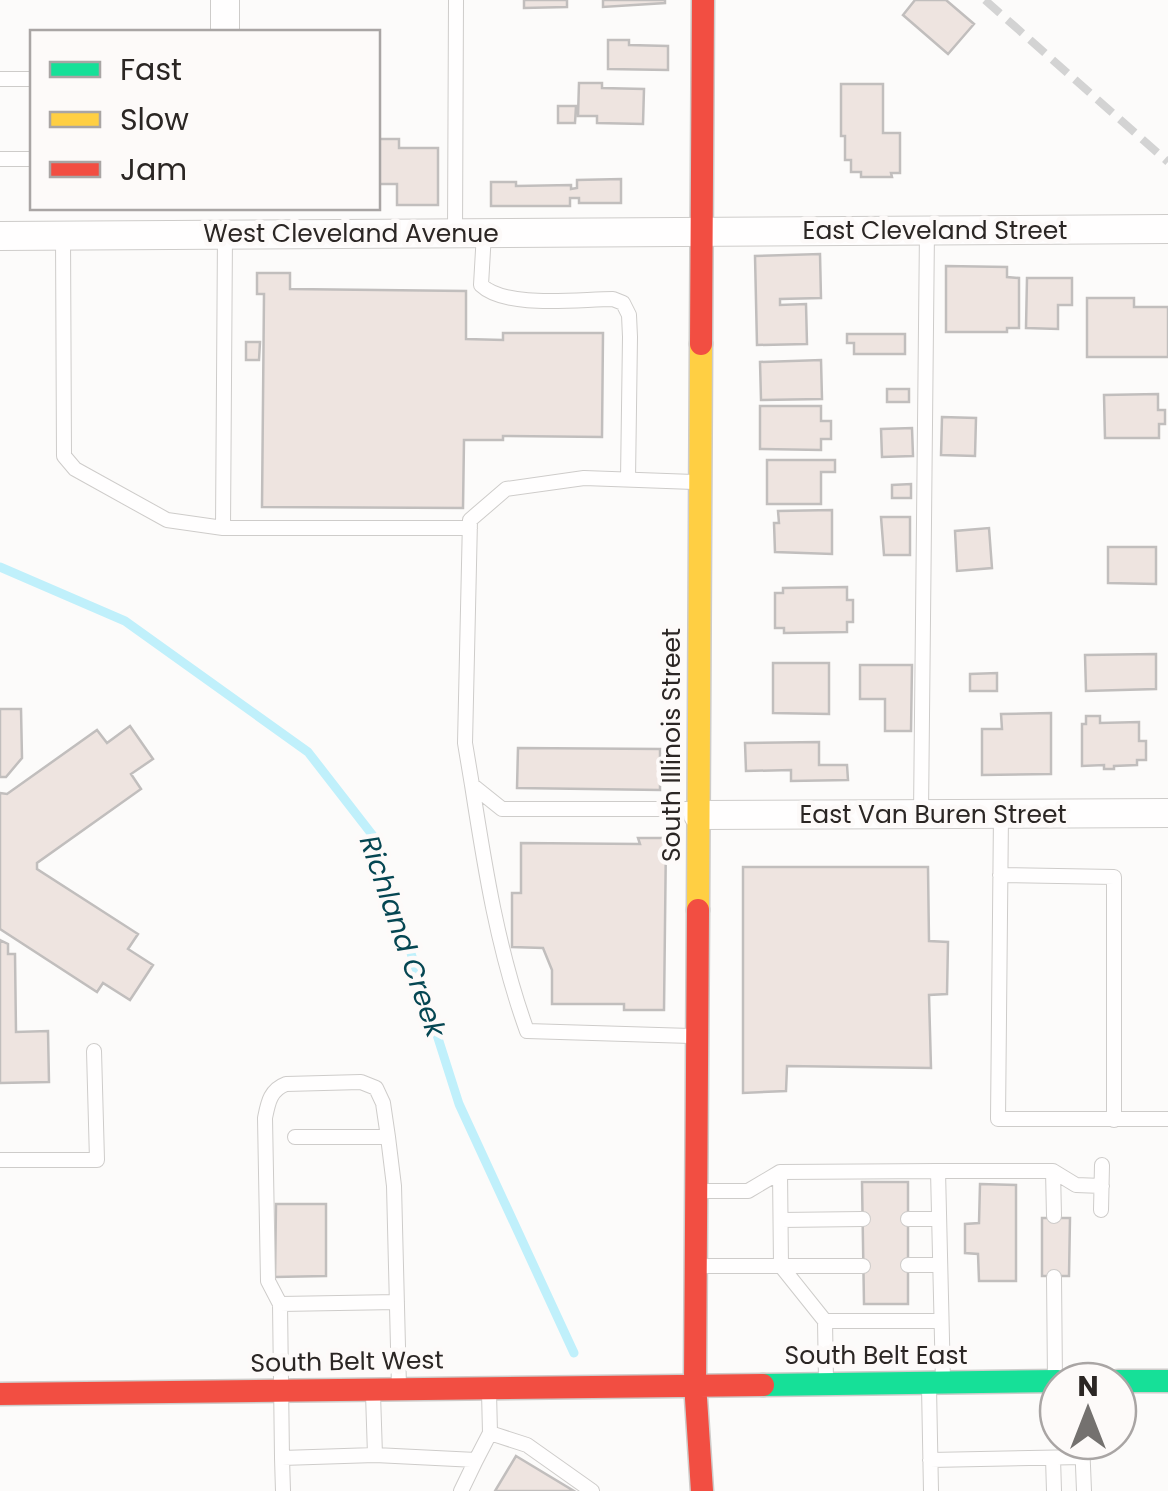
<svg xmlns="http://www.w3.org/2000/svg" width="1168" height="1491" viewBox="0 0 1168 1491" font-family="Poppins,sans-serif">
  <rect width="100%" height="100%" fill="#fcfbfa"/>
  <g fill="none" stroke-linecap="round" stroke-linejoin="round">
    <!-- stream -->
    <path stroke="#c0f0fb" stroke-width="9" d="M0,567L125,621L308,752L374,837L459,1104L574,1353"/>
  </g>
  <!-- building -->
  <path fill="#eee4e0" stroke="#c1bebd" stroke-width="2.5" d="M524,0H567V7L524,8Z
    M603,0H665V3L603,7Z
    M915,0H946L974,24L948,54L903,15Z
    M608,40H629V45L668,46V70L608,69Z
    M579,83H602V88L644,89L643,124L597,123V116H578Z
    M841,84H883V133H900V173H891L892,177H861V172H851V160H845V136H841Z
    M558,106H576L575,123H558Z
    M378,139H399V148H438V205H397V184H378Z
    M621,179V203H579V198H570V206H491V182H516V186L571,185V189L577,188V180Z
    M820,254L821,298L780,299V305L806,304L807,344L757,345L755,256Z
    M946,266L1007,267V277L1019,278V328H1007V332H946Z
    M257,273H290V289L466,291V339L503,340V333H603L602,437L503,436V440H464L463,508L262,507L264,294H257Z
    M1027,278H1072V305H1058V329L1026,328Z
    M1087,298H1134V307H1168V357H1087Z
    M847,334H905V354H854V343H847Z
    M246,342H260L259,360H246Z
    M821,360L822,399L761,400L760,362Z
    M887,389H909V402H887Z
    M1158,394V410H1165V424H1159V438H1105L1104,395Z
    M760,406H821V421H831V439H821V450L760,449Z
    M942,417L976,418L975,456L941,455Z
    M912,428L913,456L882,457L881,429Z
    M767,460H835V472H821V504H767Z
    M911,484V498H892V485Z
    M832,510V554L775,552L774,523H779L778,511Z
    M881,517H910V555H884Z
    M989,528L992,568L957,571L955,531Z
    M1108,547H1156V584L1108,583Z
    M847,587V600H853V622H847V632L784,633V628H775V593H783V588Z
    M1156,654V689L1086,691L1085,655Z
    M773,663H829V714L773,713Z
    M860,665H912L911,731H885V699H860Z
    M997,673V691H970V674Z
    M0,709H21L22,758L6,777H0Z
    M1051,713V774L982,775V729H1002L1001,714Z
    M1086,716H1100V723L1139,722V741H1146V760H1137V765L1114,766V769H1104V765L1082,766V724H1086Z
    M130,726L153,759L131,774L141,789L37,863V869L138,934L128,949L153,965L130,1000L103,983L97,992L0,929V793L7,794L97,730L107,743Z
    M819,742V765H847L848,780L791,781V770L746,771L745,743Z
    M518,748L660,749V790L517,788Z
    M638,838H666L664,1010H624V1004H552V970L543,948L512,947V893H521V843L640,844Z
    M743,867H928L929,941L948,942L947,994L929,995L931,1068L787,1066L786,1091L743,1093Z
    M0,940L8,944V954H15L16,1032L48,1031L49,1082L0,1083Z
    M862,1182H908V1304H864Z
    M980,1184L1016,1185V1281H979L978,1254L965,1253V1224L979,1223Z
    M276,1204H326V1276L275,1277Z
    M1042,1218H1070L1069,1276H1042Z
    M516,1456L574,1491H495Z"/>
  <g fill="none" stroke-linecap="round" stroke-linejoin="round">
    <!-- lane casing -->
    <g stroke="#ceccca" stroke-width="16">
      <path id="lane" d="M0,79H32
        M0,159H32
        M455,233L456,0
        M484,233L481,285C506,309 578,299 613,299L623,303L629,315L630,337L628,479
        M225,234L223,528H470
        M63,235L64,456L75,469L167,520L223,528
        M694,482L584,478L506,489L470,520L465,743L472,785L502,809H695
        M472,785C485,869 498,951 527,1031L691,1036
        M921,814L927,230
        M1001,814L998,1119H1168
        M1000,875L1114,877V1120
        M295,1137H388L394,1186L399,1387
        M388,1137L383,1103L376,1088L361,1082L286,1084C270,1090 268,1103 265,1118L268,1281L280,1304L282,1458L375,1455L476,1460L490,1433L489,1392
        M0,1160H97L94,1051
        M938,1171H1053L1076,1185L1102,1186
        M1053,1171L1054,1216
        M702,1191H748L780,1172
        M1101,1210L1102,1165
        M908,1219H939
        M781,1220L863,1219
        M908,1265H940
        M701,1266H863
        M1054,1277L1055,1381
        M280,1304L397,1302
        M825,1321H941
        M826,1381L825,1321L781,1266L780,1172L938,1171L943,1381
        M929,1387L931,1491
        M373,1394L375,1455
        M490,1433L527,1445L592,1491
        M1082,1441L1084,1491
        M282,1458L283,1491
        M1053,1458L1054,1491
        M930,1460L1083,1457
        M461,1491L476,1460"/>
    </g>
    <!-- street casing -->
    <g stroke="#ceccca" stroke-width="30">
      <path id="street" d="M225,0V32
        M0,236L1168,229
        M698,815L1168,813"/>
    </g>
    <!-- fast casing -->
    <g stroke="#ceccca" stroke-width="25">
      <path id="fast" d="M1118,1381H1168
        M763,1385L1058,1381"/>
    </g>
    <!-- slow casing -->
    <g stroke="#ceccca" stroke-width="25">
      <path id="slow" d="M698,910L701,344"/>
    </g>
    <!-- jam casing -->
    <g stroke="#ceccca" stroke-width="25">
      <path id="jam" d="M701,344L703,0
        M698,910L695,1383L702,1491
        M0,1394L763,1385"/>
    </g>
    <!-- lane -->
    <use href="#lane" stroke="#fffefe" stroke-width="14"/>
    <!-- street -->
    <use href="#street" stroke="#fffefe" stroke-width="28"/>
    <!-- fast -->
    <use href="#fast" stroke="#16e098" stroke-width="22"/>
    <!-- slow -->
    <use href="#slow" stroke="#ffcf43" stroke-width="22"/>
    <!-- jam -->
    <use href="#jam" stroke="#f24e42" stroke-width="22"/>
    <!-- rail -->
    <path stroke="#d3d3d3" stroke-width="8" stroke-dasharray="20 10" stroke-linecap="butt" d="M985,0L1168,162"/>
  </g>
  <g text-anchor="middle" stroke-width="9" stroke-linejoin="round" paint-order="stroke">
    <!-- street labels -->
    <g font-size="25" fill="#2b2624" stroke="#fdfaf9">
      <text x="935" y="239">East Cleveland Street</text>
      <text x="351" y="242">West Cleveland Avenue</text>
      <text transform="translate(671 745) rotate(-90)" y="9">South Illinois Street</text>
      <text x="933" y="823">East Van Buren Street</text>
      <text x="876" y="1364">South Belt East</text>
      <text transform="translate(347 1361) rotate(-1)" y="9">South Belt West</text>
    </g>
    <!-- water labels -->
    <g font-size="28" font-style="italic" fill="#054652" stroke="#fdfaf9">
      <text transform="translate(403 936) rotate(71)" y="10">Richland Creek</text>
    </g>
  </g>
  <!-- legend -->
  <rect x="30" y="30" width="350" height="180" fill="#fdfaf9" stroke="#a9a5a4" stroke-width="2.5"/>
  <rect x="50" y="62" width="50" height="15" fill="#16e098" stroke="#a9a5a4" stroke-width="2.5"/>
  <text x="120" y="80" font-size="30" fill="#2b2624">Fast</text>
  <rect x="50" y="112" width="50" height="15" fill="#ffcf43" stroke="#a9a5a4" stroke-width="2.5"/>
  <text x="120" y="130" font-size="30" fill="#2b2624">Slow</text>
  <rect x="50" y="162" width="50" height="15" fill="#f24e42" stroke="#a9a5a4" stroke-width="2.5"/>
  <text x="120" y="180" font-size="30" fill="#2b2624">Jam</text>
  <!-- north arrow -->
  <g transform="translate(1088 1411)"><circle r="48" fill="#fdfaf9" stroke="#a9a5a4" stroke-width="2.5"/>
  <path d="M0-8L18 38L0 25L-18 38Z" fill="#74716f"/>
  <text y="-15" font-size="28" font-weight="bold" text-anchor="middle" fill="#2b2624">N</text>
  </g>
</svg>
